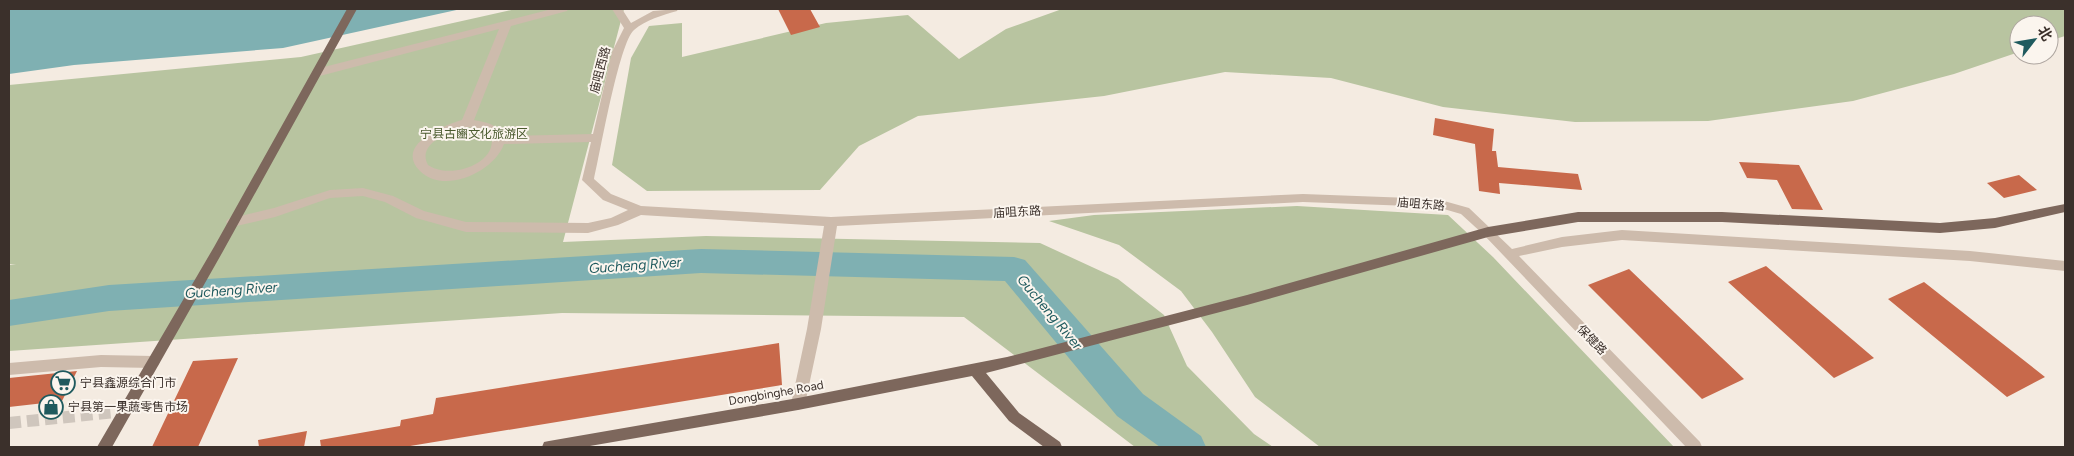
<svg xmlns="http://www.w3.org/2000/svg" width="2074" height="456" viewBox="0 0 2074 456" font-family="Figtree,'Noto Sans SC',sans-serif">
  <rect width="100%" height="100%" fill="#f4ebe1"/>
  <!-- green -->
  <path fill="#b8c4a0" d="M516,9H624L563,242L706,236L1040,243L1118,279L1164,315L1187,366L1254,434L1273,447H1135L964,317L562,313L9,351V265H16L9,264V85L301,57Z
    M1062,9H2065V36L2049,41V25H2019V52L1954,74L1853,101L1708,121L1575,122L1443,107L1331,78L1225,72L1104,96L918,116L859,146L820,190L647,191L612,165L631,58L649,26L682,23V57L826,23L908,15L959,59L1006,29Z
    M1297,206L1448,215L1493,257L1674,447H1320L1255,397L1212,332L1181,291L1119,245L1049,221L1094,215Z"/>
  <!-- water -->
  <path fill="#7fb0b2" d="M9,9H461L283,48L74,65L9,74Z"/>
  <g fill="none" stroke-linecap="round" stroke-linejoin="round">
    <!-- river -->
    <path fill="#7fb0b2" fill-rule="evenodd" d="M701,249L1014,257L1025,260L1143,394L1201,436L1206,447H1160L1117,416L1005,281L701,273L109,311L9,326V300L109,285Z"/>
  </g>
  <!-- building -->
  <path fill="#c8694b" d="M778,9H810L820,27L791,35Z
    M1435,118L1494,129L1492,151H1496L1498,167L1578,174L1582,190L1499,183L1500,194L1479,191L1475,144L1433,135Z
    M1739,162L1799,165L1823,210L1792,209L1777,180L1747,178Z
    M2019,175L2037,190L2004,198L1987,183Z
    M1766,266L1874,358L1834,378L1728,282Z
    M1629,269L1744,379L1702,399L1588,285Z
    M1924,282L2045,377L2007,397L1888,299Z
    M779,343L782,385L404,447H321L320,440L400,426L401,420L433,414L436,398Z
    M238,358L198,447H152L193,361Z
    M77,371L62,401L9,407V378Z
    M307,431L304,447H259L258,440Z"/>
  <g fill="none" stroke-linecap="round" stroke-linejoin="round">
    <!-- minor-tunnel -->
    <path stroke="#cfc6bd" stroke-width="12" stroke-dasharray="12 6" stroke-linecap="butt" d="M9,423L125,411"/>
    <!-- minor -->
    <path fill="#cdbbac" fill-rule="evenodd" d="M552,9H568L567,11L511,26L474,120C485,122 498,124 503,136L593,134L612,52L624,28L612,9H622L631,23L653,11L678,9L677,11C663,15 645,20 634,30C619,43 600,154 594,179L611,194L641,206L831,217L1303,194L1437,199L1469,208L1512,249L1562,237L1622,230L1970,251L2065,261V271L1970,261L1622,240L1562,247L1519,256L1700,442L1702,447H1686L1484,235L1461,214L1437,207L1303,202L837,226L821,329L805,404L803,408L798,410L793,408L791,404L807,329L824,226L641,215L618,225L588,233L466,232L416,218L385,202L363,196L330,198L275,217L232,227L228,225L226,222L228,219L274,208L330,190L363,188L393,196L424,211L466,222L588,223L611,218L628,210L603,200L582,180L591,142L504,144C494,172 444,195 420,171C394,145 444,125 462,120L499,29L316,77L311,73L316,69ZM467,127L483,129L491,135C499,164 449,180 428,165C416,143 451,131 467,127Z
      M101,355L153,356L158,358L160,362L158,366L153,368L101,367L9,375V363Z"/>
    <!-- major -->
    <path fill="#7d675c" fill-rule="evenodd" d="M347,9H357L222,253L112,447H97L214,247Z
      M2065,204V212L1995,228L1940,233L1722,222H1578L1488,237L1247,305L986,373L1019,413L1060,442L1062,447H1044L1009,421L972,376L798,410L584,447H542L544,442L549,441L798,398L1007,357L1247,295L1488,227L1578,212H1722L1940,223L1995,218Z"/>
  </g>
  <!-- icons -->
  <defs>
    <g id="supermarket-ring" transform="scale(1.25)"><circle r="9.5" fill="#fbf5ee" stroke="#1f5a5e" stroke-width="1.5"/><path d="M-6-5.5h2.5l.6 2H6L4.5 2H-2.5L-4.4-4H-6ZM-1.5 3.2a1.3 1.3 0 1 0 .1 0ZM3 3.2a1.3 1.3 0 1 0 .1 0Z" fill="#1f5a5e"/></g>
    <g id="shop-ring" transform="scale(1.25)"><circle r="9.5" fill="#fbf5ee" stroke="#1f5a5e" stroke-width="1.5"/><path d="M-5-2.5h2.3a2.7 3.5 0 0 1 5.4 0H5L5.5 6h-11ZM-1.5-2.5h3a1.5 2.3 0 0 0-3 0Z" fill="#1f5a5e"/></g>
  </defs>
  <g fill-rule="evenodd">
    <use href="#supermarket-ring" x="63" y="383"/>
    <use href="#shop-ring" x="51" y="407"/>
  </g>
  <g text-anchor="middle" stroke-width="4" stroke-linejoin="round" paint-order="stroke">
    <!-- street labels -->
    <g font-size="12" fill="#3b302b" stroke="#fbf5ee">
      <text transform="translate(600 70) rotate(-75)" y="4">庙咀西路</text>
      <text transform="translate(1421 204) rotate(5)" y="4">庙咀东路</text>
      <text transform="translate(1017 212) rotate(-3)" y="4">庙咀东路</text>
      <text transform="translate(1592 340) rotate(46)" y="4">保健路</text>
      <text transform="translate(776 393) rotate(-10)" y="4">Dongbinghe Road</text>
    </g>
    <!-- park labels -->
    <g font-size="12" fill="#4a5a2e" stroke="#fbf5ee">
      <text x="474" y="138">宁县古豳文化旅游区</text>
    </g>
    <!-- poi labels -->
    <g font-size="12" fill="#3b302b" stroke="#fbf5ee" text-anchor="start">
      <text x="80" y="387">宁县鑫源综合门市</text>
      <text x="68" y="411">宁县第一果蔬零售市场</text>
    </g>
    <!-- water labels -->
    <g font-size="14" font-style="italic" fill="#1f5a5e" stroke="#fbf5ee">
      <text transform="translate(635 265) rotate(-4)" y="5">Gucheng River</text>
      <text transform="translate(231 290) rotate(-4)" y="5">Gucheng River</text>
      <text transform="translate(1050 312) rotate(50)" y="5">Gucheng River</text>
    </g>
  </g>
  <!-- border -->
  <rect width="2074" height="456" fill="none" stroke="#3b302b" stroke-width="20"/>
  <!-- north arrow -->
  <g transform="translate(2034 40) rotate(59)"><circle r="24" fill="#fbf5ee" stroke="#aea6a0"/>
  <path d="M0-4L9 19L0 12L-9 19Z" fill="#1f5a5e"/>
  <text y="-8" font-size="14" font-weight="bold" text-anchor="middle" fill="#3b302b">北</text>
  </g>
</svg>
